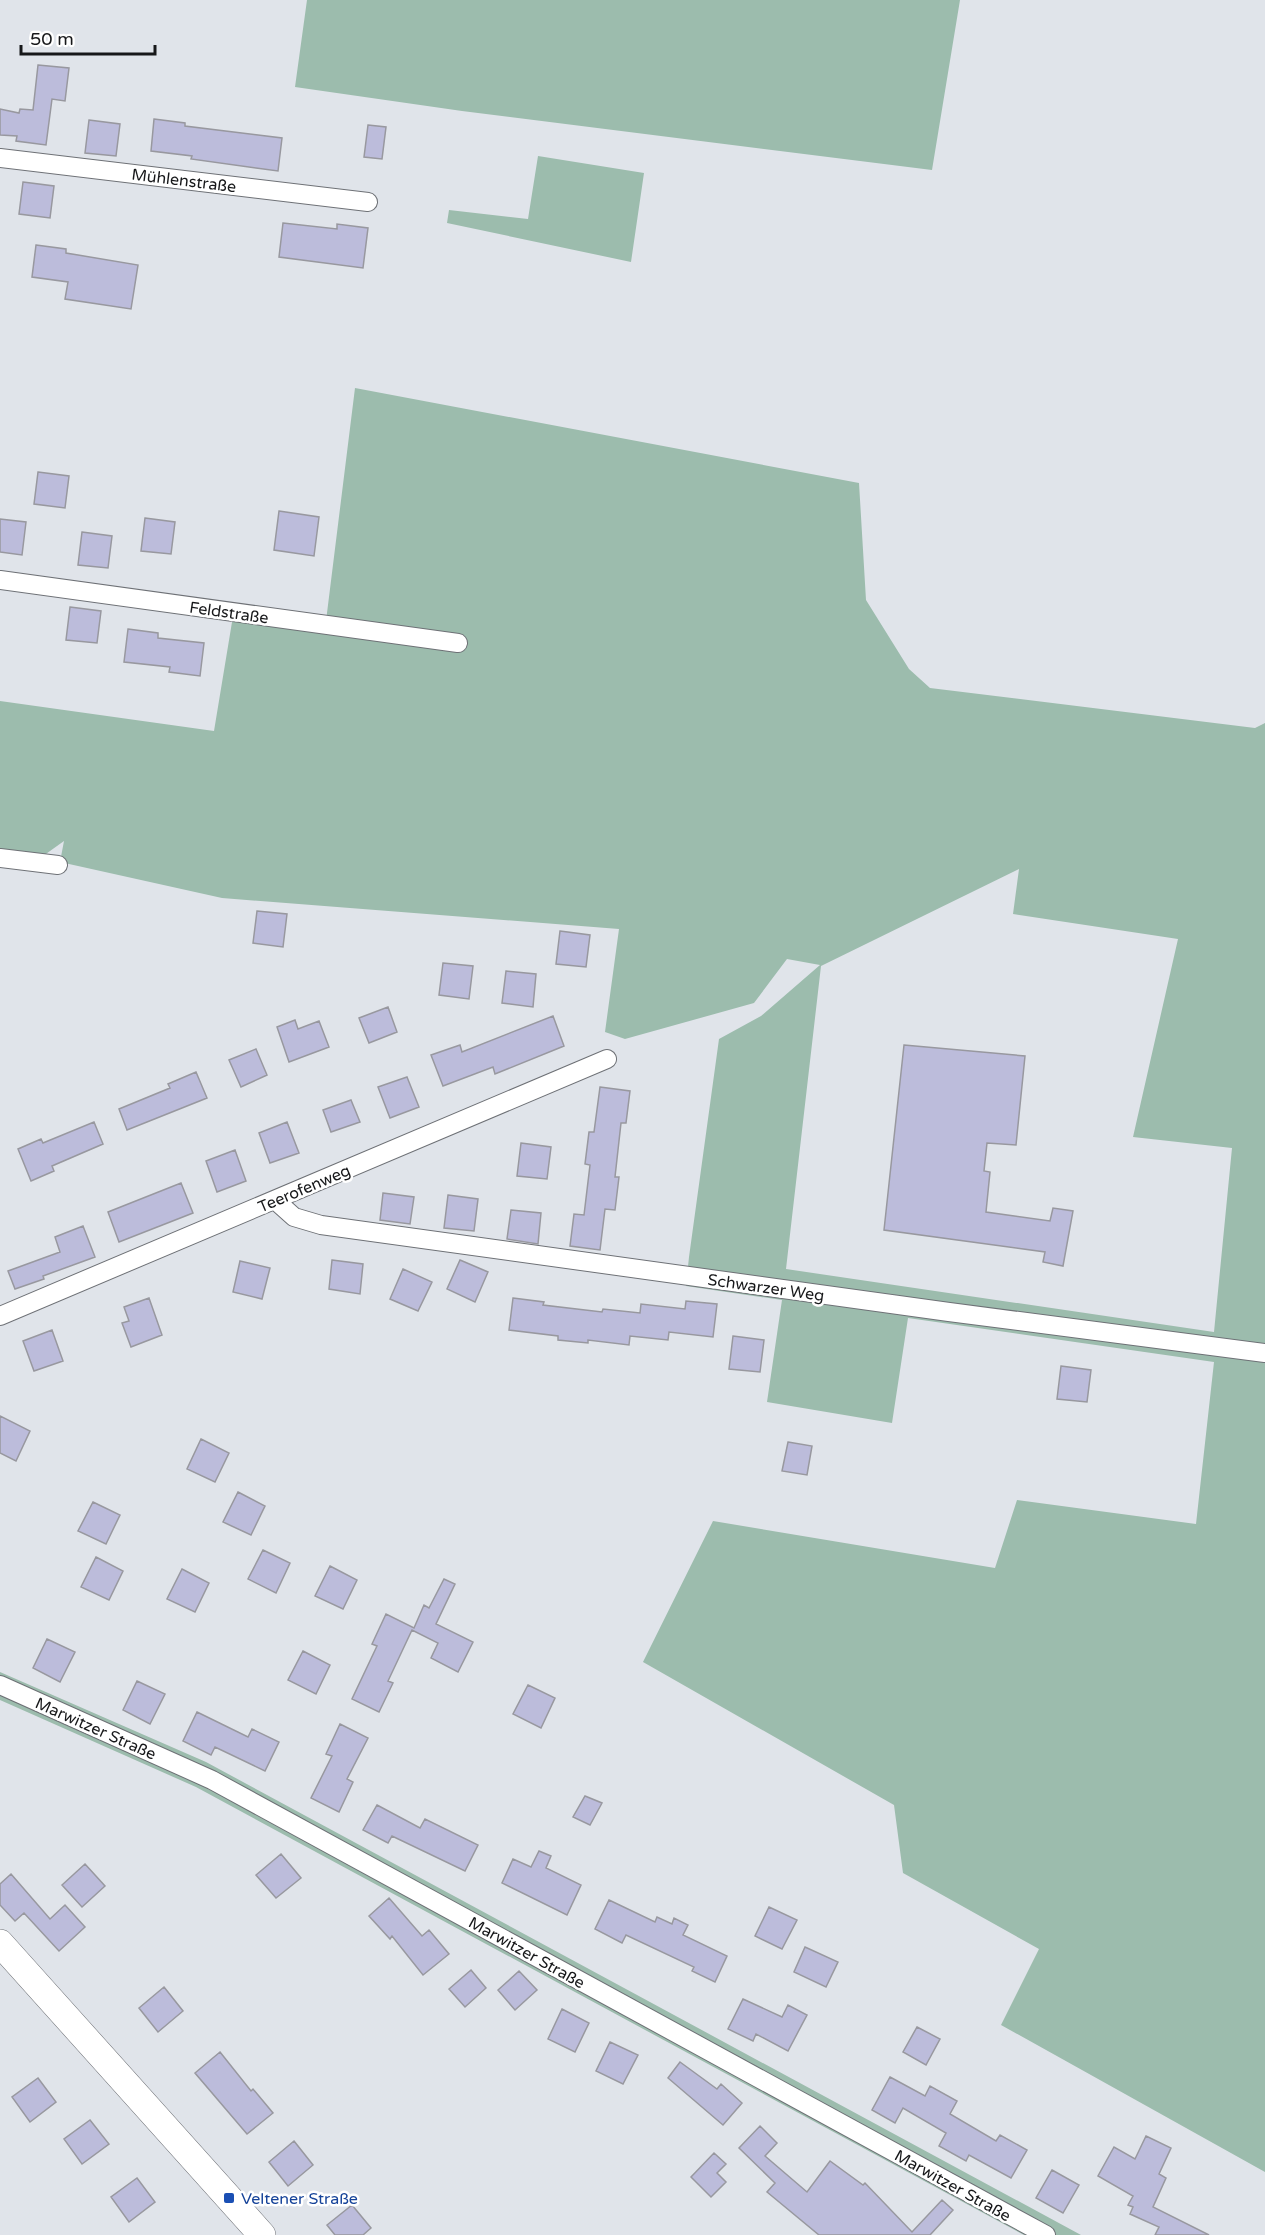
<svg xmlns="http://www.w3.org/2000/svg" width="1265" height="2235" viewBox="0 0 1265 2235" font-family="'Varela Round',sans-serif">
  <rect width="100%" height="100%" fill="#e0e4ea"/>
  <!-- green -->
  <path fill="#9cbcad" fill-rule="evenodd" d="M307,0H960L932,170L462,111L295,87Z
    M538,156L644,173L631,262L447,223L449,210L528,219Z
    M355,388L859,483L866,600L909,669L930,688L1255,728L1265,723V2172L1001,2025L1039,1949L903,1873L894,1805L643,1662L713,1521L995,1568L1017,1500L1196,1524L1214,1362L908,1318L892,1423L767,1402L782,1300L686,1286L689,1257L719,1039L761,1016L820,965L787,959L754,1003L625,1039L605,1032L619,929L222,898L60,862L64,841L43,856L0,850V701L214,731L234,610L326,621ZM1019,869L1013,914L1178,939L1133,1137L1232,1148L1214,1332L786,1269L821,966Z
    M0,1672L206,1762L1081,2235H1024L196,1787L0,1700Z"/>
  <!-- building -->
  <path fill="#bcbcdb" stroke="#98989f" stroke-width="1.5" d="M38,65L69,68L65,101L52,99L46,145L16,141L17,136L0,135V109L19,113L20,109L33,110Z
    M154,119L185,123V126L282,138L278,171L191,159L192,156L151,151Z
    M89,120L120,124L116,156L85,153Z
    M368,125L386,127L382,159L364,157Z
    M23,182L54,186L50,218L19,214Z
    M283,223L337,229V224L368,228L363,268L279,257Z
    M36,245L66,249V253L138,265L131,309L65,299L68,282L32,277Z
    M38,472L69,476L65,508L34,504Z
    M279,511L319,517L314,556L274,550Z
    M145,518L175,522L171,554L141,551Z
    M0,519L26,522L22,555L0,552Z
    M82,532L112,536L108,568L78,565Z
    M70,607L101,611L97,643L66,640Z
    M128,629L158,633V638L204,643L200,676L169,672L170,667L124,662Z
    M257,911L287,914L283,947L253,943Z
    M560,931L590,935L586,967L556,964Z
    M443,963L473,966L469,999L439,995Z
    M506,971L536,974L533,1007L502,1003Z
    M388,1007L397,1032L369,1043L359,1018Z
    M553,1016L564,1046L495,1074L493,1067L443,1086L431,1055L460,1045L462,1052Z
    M295,1020L298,1029L319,1021L329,1047L289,1062L277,1027Z
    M904,1045L1025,1056L1016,1145L987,1143L984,1171L990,1172L986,1212L1050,1221L1053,1208L1073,1211L1063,1266L1043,1262L1045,1252L884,1230Z
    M256,1049L267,1075L241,1087L229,1060Z
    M196,1072L207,1098L127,1130L119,1109L170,1088L168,1084Z
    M407,1077L419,1107L390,1118L378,1087Z
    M600,1087L630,1091L626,1123H621L615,1177H619L615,1210L605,1209L600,1250L570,1246L574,1214L584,1215L590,1165L585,1164L589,1132H594Z
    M351,1100L360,1122L331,1132L323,1110Z
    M94,1122L103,1144L52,1166L54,1171L31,1181L18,1149L41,1139L43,1143Z
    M287,1122L299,1153L270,1163L259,1133Z
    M521,1143L551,1147L547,1179L517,1176Z
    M235,1150L246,1181L217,1192L206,1161Z
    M181,1183L193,1213L119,1242L108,1212Z
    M383,1193L414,1197L410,1224L380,1220Z
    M448,1195L478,1199L474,1231L444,1228Z
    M511,1210L541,1213L538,1244L507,1239Z
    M83,1226L95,1257L43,1276L44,1279L15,1289L8,1271L60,1252L55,1237Z
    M332,1260L363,1264L360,1294L329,1289Z
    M460,1260L488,1272L475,1302L447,1289Z
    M240,1261L270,1268L262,1299L233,1292Z
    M403,1269L432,1282L418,1311L390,1299Z
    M149,1298L162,1335L131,1347L122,1323L129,1321L124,1307Z
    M513,1298L544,1302L543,1305L602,1312L603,1309L640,1313L641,1304L685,1309L686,1301L717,1304L713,1337L669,1332L668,1340L630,1336L629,1345L588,1340V1343L558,1340V1336L509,1330Z
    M52,1330L63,1361L34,1371L23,1341Z
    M733,1336L764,1340L760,1372L729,1369Z
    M1061,1366L1091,1370L1087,1402L1057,1399Z
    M0,1416L30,1431L16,1461L0,1453Z
    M201,1439L229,1453L215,1482L187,1469Z
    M788,1442L812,1446L807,1475L782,1471Z
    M238,1492L265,1506L251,1535L223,1522Z
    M93,1502L120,1515L106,1544L78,1531Z
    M263,1550L290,1563L276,1593L248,1579Z
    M96,1557L123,1571L109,1600L81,1587Z
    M330,1566L357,1580L343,1609L315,1596Z
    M182,1569L209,1583L195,1612L167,1599Z
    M444,1579L455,1584L436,1624L473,1642L458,1672L431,1658L438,1643L412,1630L388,1681L393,1683L379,1712L352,1699L377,1646L372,1644L386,1614L414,1628L424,1605L429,1608Z
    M47,1639L75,1652L60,1682L33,1668Z
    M303,1651L330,1665L316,1694L288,1680Z
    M137,1681L165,1694L150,1724L123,1710Z
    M528,1685L555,1698L541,1728L513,1714Z
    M197,1712L248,1737L252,1729L279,1742L265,1771L215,1747L211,1755L183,1741Z
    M340,1724L368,1738L347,1779L353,1782L339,1812L311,1798L332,1756L326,1754Z
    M585,1796L602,1803L590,1825L573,1817Z
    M377,1805L420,1828L425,1819L478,1845L465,1871L392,1836L388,1843L363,1830Z
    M539,1851L551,1856L546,1868L581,1885L567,1915L502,1883L513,1859L531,1867Z
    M281,1854L301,1878L276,1898L256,1875Z
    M85,1864L105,1886L82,1907L62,1885Z
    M11,1874L50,1919L65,1905L85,1927L59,1951L24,1913L15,1921L0,1905V1884Z
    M389,1898L422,1936L429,1930L449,1954L423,1975L392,1936L390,1939L369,1916Z
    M609,1900L655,1922L657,1917L672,1924L674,1918L688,1925L683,1935L727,1956L715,1982L692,1971L694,1967L626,1935L622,1943L595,1929Z
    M769,1907L797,1920L782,1949L755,1936Z
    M805,1947L838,1962L826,1987L794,1972Z
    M471,1970L486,1988L465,2007L449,1989Z
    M519,1971L537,1990L515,2010L498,1990Z
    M164,1987L183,2011L158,2032L139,2008Z
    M743,1999L782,2017L788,2005L807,2015L788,2051L756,2034L753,2041L728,2029Z
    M562,2009L589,2023L575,2052L548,2039Z
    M917,2027L940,2039L926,2065L903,2052Z
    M610,2042L638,2055L623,2084L596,2071Z
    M220,2052L251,2091L253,2089L273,2113L247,2134L195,2073Z
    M680,2062L717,2089L721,2084L742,2103L723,2125L668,2078Z
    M890,2077L925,2096L930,2086L957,2101L950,2114L996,2141L1000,2135L1027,2150L1011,2178L969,2155L966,2161L939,2146L946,2133L903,2108L895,2123L872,2110Z
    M38,2078L56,2102L30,2122L12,2097Z
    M90,2120L109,2144L82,2164L64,2139Z
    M760,2126L777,2143L765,2156L807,2192L830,2161L863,2185L865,2183L912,2232L942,2200L953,2210L930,2235H819L767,2192L775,2183L739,2148Z
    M1146,2136L1171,2148L1159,2174L1166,2178L1153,2207L1209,2235H1155L1159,2227L1130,2214L1133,2207L1128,2205L1133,2196L1098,2176L1114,2147L1135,2159Z
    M294,2141L313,2165L288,2186L269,2162Z
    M714,2153L726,2164L717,2173L726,2182L711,2197L691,2177Z
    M1052,2170L1079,2185L1063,2213L1036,2198Z
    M137,2178L155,2202L129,2222L111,2197Z
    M352,2205L371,2228L363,2235H335L327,2225Z"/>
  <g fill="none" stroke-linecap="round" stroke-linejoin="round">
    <!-- street casing -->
    <g stroke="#6e7176" stroke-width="20">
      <path id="street" d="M0,158L368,202
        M0,580L458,643
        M0,858L58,865
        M275,1200L294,1217L321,1225L949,1312L1265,1353
        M0,1316L607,1059
        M0,1685L212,1780L1046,2235"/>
    </g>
    <!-- secondary casing -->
    <g stroke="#6e7176" stroke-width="28">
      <path id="secondary" d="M0,1943L262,2235"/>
    </g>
    <!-- street -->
    <use href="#street" stroke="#fff" stroke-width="18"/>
    <!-- secondary -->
    <use href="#secondary" stroke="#fff" stroke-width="27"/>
  </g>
  <!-- markers -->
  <rect fill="#1a4fb4" stroke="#fff" stroke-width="2" x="223" y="2192" width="12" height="12" rx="3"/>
  <g text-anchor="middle" stroke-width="5" stroke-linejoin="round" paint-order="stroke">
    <!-- street labels -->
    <g font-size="16" fill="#17181a" stroke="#fff">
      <text transform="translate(184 180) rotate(7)" y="6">Mühlenstraße</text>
      <text transform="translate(229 612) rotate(8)" y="6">Feldstraße</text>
      <text transform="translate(304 1188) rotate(-23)" y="6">Teerofenweg</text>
      <text transform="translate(766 1287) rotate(8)" y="6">Schwarzer Weg</text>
      <text transform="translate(96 1728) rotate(24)" y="6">Marwitzer Straße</text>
      <text transform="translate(527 1952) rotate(29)" y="6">Marwitzer Straße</text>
      <text transform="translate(953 2185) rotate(29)" y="6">Marwitzer Straße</text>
    </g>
    <!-- transit labels -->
    <g font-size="16" fill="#164399" stroke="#fff" text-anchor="start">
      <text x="241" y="2204">Veltener Straße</text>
    </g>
  </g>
  <!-- scale -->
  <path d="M21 45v9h134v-9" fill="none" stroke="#17181a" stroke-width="3"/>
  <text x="30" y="45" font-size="18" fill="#17181a" stroke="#ffffff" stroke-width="4.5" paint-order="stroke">50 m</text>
</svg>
